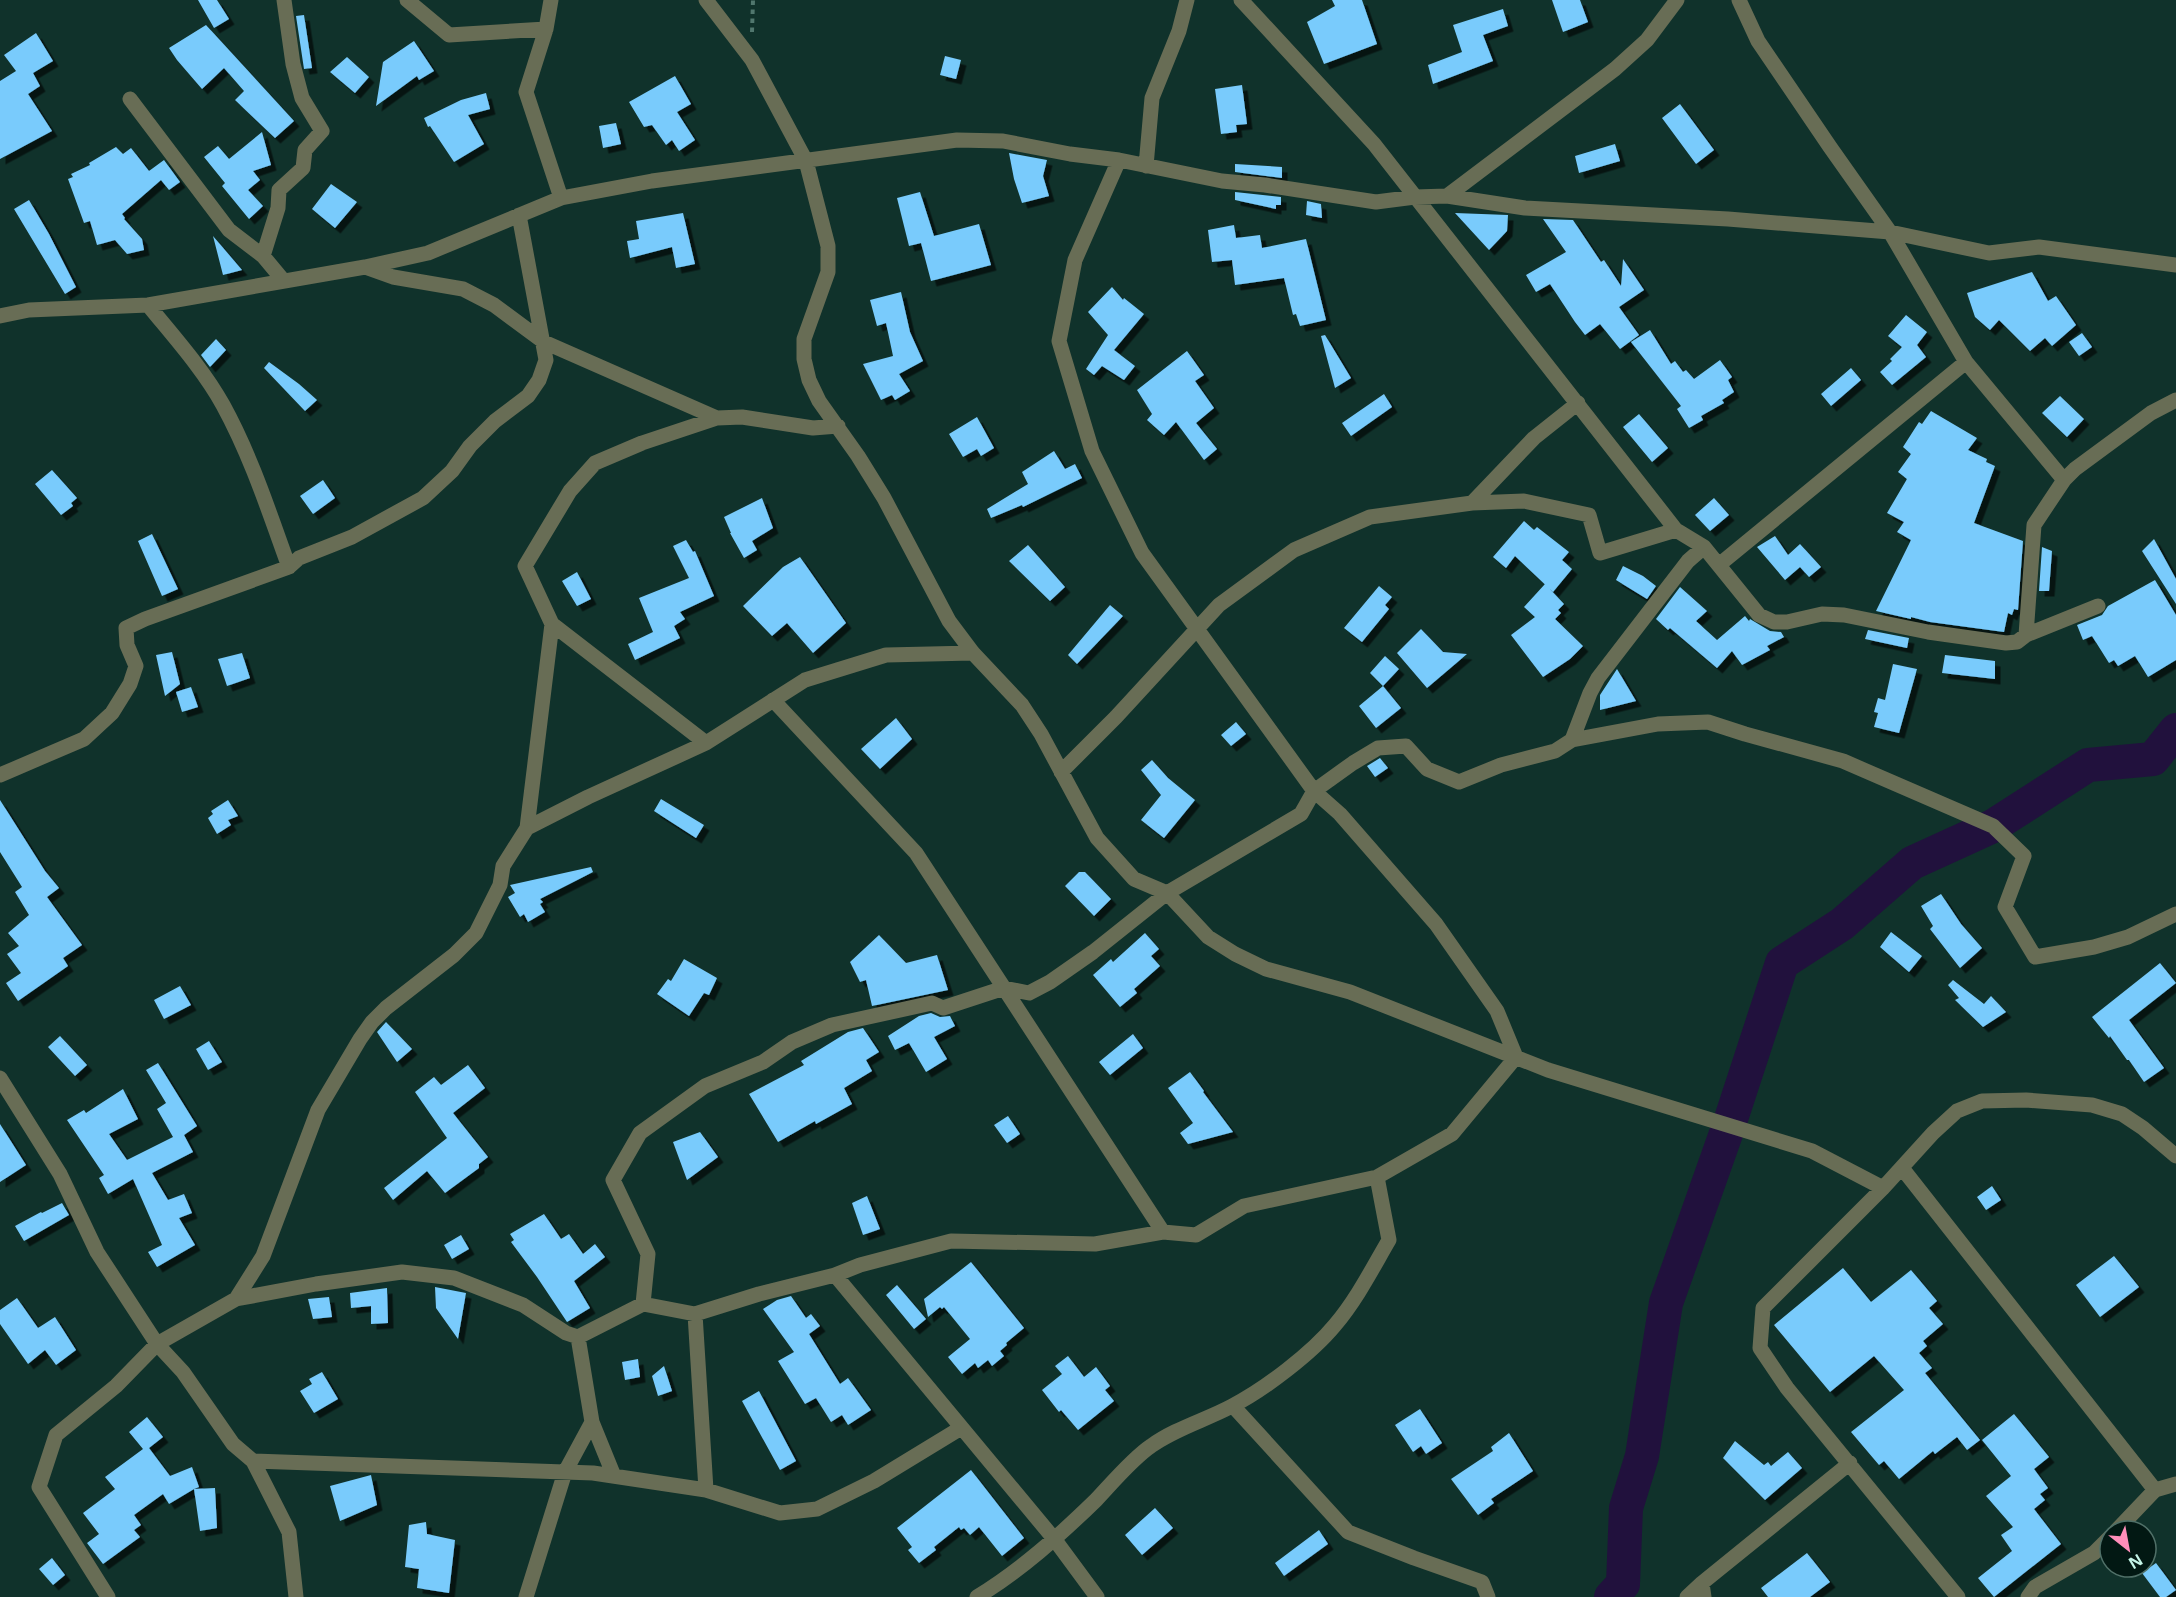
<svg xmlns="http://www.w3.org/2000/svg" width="2176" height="1597" viewBox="0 0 2176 1597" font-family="'Noto Sans',sans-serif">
  <defs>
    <filter id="shadow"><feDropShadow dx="5.5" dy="5.5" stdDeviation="0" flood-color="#0009"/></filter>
  </defs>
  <rect width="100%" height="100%" fill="#10322b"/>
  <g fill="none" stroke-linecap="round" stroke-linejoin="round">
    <!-- river -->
    <path stroke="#21113d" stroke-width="34" d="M1611,1597L1623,1584L1626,1508L1642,1456L1666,1303L1729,1125L1782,963L1842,924L1912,863L1993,826L2088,765L2153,759L2176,730"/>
  </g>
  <!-- building -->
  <path fill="#79cbfc" filter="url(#shadow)" d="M198,0H217L229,19L214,28Z
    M1332,0H1362L1377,44L1324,64L1307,22L1335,6Z
    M1552,0H1580L1588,22L1563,32Z
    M1503,9L1508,26L1483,35L1493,61L1433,84L1428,65L1462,52L1453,25Z
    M304,15L312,68L304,69L296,16Z
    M206,25L294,121L275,138L235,100L244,91L224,68L202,89L177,60L169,48Z
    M36,33L53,61L33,73L40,86L28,94L52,131L0,159V81L16,71L4,55Z
    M414,41L434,71L419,80L417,76L376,106L383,62Z
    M945,56L961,60L956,79L940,75Z
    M347,57L369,77L355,93L330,72Z
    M675,76L691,104L677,112L695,140L679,151L672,140L666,145L652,125L644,127L629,102Z
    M1242,85L1247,124L1236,125L1237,132L1221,134L1215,89Z
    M486,93L490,109L468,115L484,144L454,162L430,126L428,127L424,118L461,100Z
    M1680,104L1714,150L1696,164L1662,118Z
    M616,123L621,144L603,148L599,126Z
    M262,132L271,165L253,171L260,180L248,190L263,206L249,219L222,186L225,183L204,157L218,146L229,159Z
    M1615,144L1620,161L1579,173L1575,156Z
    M116,147L123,154L131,148L149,171L164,160L180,182L169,190L161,180L122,214L125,218L124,219L142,239L144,250L127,254L115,240L97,245L90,221L84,223L68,179L73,177L71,174L90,165L89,163Z
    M1009,153L1047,160L1043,176L1049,196L1022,203L1014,179Z
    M1235,164L1282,167V178L1235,172Z
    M331,184L357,202L335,228L312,209Z
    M920,192L934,236L979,224L991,265L931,281L921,243L909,246L897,198Z
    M1235,192L1281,197V205H1276V209L1235,200Z
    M29,200L49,234L76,287L65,294L14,209Z
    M1307,201L1321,204L1322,218L1306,215Z
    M683,213L695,264L676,268L672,247L630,258L627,241L639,239L636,221Z
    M1455,213L1508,215L1507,231L1489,250Z
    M1543,219L1573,220L1601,262L1604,260L1621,286L1623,259L1644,290L1619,307L1639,335L1620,349L1600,324L1585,335L1575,322L1550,284L1536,292L1526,275L1566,252Z
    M1234,225L1236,238L1260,235L1262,248L1306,239L1326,320L1300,326L1296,314L1293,315L1284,278L1235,285L1232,260L1212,262L1208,230Z
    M213,236L242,270L223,275Z
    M2032,272L2048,301L2056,296L2076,325L2052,346L2045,338L2030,351L1999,320L1990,330L1975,317L1967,293Z
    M1112,287L1123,300L1124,298L1144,314L1114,350L1135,366L1124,380L1102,366L1094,375L1086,369L1108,335L1088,312Z
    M901,292L910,332L923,361L899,374L910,391L895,400L892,395L881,400L863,364L893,356L886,323L877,326L870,300Z
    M1906,315L1927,332L1917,345L1926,357L1892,385L1880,372L1892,361L1890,359L1902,347L1888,336Z
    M1650,330L1671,364L1675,361L1683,372L1686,370L1694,379L1720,360L1732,377L1728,380L1734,392L1722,400L1724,403L1701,416L1703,420L1689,428L1677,409L1681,406L1631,342Z
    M2082,333L2092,347L2079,356L2069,342Z
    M1325,335L1351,378L1335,388L1321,336Z
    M216,339L226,350L210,367L201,355Z
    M1187,351L1204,375L1195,381L1214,408L1196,423L1217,449L1204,460L1176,422L1164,435L1147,420L1152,414L1137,390Z
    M269,362L299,384L317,400L305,411L264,368Z
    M1851,368L1861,380L1831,406L1821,394Z
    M1384,394L1392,407L1351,436L1342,423Z
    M2060,396L2084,419L2067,437L2042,413Z
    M1931,411L1977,438L1968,450L1987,459L1986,462L1995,466L1974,523L2023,541L2018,610L2014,609L2012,615L2008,613L2004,632L1930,622L1911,617V619L1876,611L1911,540L1897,532L1904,522L1887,513L1907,479L1898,472L1911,454L1903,447L1919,422L1922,424Z
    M1639,414L1668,448L1652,462L1623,427Z
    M977,417L994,448L981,456L977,449L963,457L949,434Z
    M1054,451L1065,469L1075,464L1082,478L1023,507L1022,505L991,518L987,509L1028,484L1022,472Z
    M52,470L77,498L71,503L73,506L61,515L35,484Z
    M323,480L335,498L313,514L300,496Z
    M762,498L773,528L752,541L757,550L744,558L730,533H731L724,517Z
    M1714,498L1729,515L1710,531L1695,515Z
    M1524,521L1534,530L1537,527L1569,552L1562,560L1572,569L1553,592L1515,556L1506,568L1493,557Z
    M152,534L178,589L162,596L138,541Z
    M1775,536L1788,555L1800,544L1821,567L1809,577L1800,567L1785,580L1757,547Z
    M2154,539L2176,579V604L2142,551Z
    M686,540L693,552L695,551L714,596L680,612L685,619L674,626L680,638L635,660L628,644L653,632L639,598L689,578L673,546Z
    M1028,545L1065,587L1050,601L1009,561Z
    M2042,547L2052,551L2049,591H2039Z
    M800,557L846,623L813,653L787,623L772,636L743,606L783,567Z
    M1623,566L1643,576L1656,586L1647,599L1616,580Z
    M577,572L591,599L577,606L562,581Z
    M2155,580L2176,615V660L2148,677L2135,656L2118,666L2114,660L2109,663L2092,636L2083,640L2077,625L2102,615L2108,606Z
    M1545,584L1564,604L1558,610L1561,613L1555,619L1583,646L1570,659L1543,677L1511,635L1535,617L1524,607Z
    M1379,586L1392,597L1385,605L1389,609L1362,642L1344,628Z
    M1680,587L1707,611L1696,621L1717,640L1745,616L1749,621L1750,619L1770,631L1781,632L1784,637L1767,646L1770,650L1742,665L1732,651L1717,668L1670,628L1668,630L1656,619Z
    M1110,605L1123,616L1077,664L1068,655Z
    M1421,629L1443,652L1467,654L1427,688L1397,653Z
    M1868,630L1909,638L1907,648L1865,639Z
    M172,652L180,684L165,696L156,655Z
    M242,653L250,678L227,686L218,659Z
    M1945,655L1995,661V679L1942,673Z
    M1385,656L1399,669L1383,686L1370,673Z
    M1893,664L1917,669L1899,733L1874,727L1878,713L1874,712L1878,698L1885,700Z
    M1617,669L1636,701L1600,710V695Z
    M1383,686L1401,708L1376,728L1359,706Z
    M191,687L198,707L182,712L176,692Z
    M896,718L912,739L880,769L861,749Z
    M1236,722L1246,734L1231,746L1221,735Z
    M1380,758L1388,768L1375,777L1367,766Z
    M1152,760L1168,778L1195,800L1164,838L1141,820L1161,795L1141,770Z
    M661,799L704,825L696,838L654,811Z
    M0,800L45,871L59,888L47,897L82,945L63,958L68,966L18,1001L6,983L21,973L7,954L19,946L8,933L29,915L15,892L22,887L0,852Z
    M228,800L238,816L228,820L231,825L217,834L208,818L213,814L211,811Z
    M591,867L593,872L540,899L543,902L540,904L545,912L528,922L524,914L520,917L508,897L515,893L510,885Z
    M1079,872H1085L1111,899L1094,916L1065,886Z
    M1941,894L1961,924L1982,948L1960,968L1930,929L1933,926L1921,906Z
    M1891,932L1922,956L1909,972L1880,947Z
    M1145,933L1159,949L1151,956L1160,966L1134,989L1137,993L1120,1007L1093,975L1111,959L1113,962Z
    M879,935L906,963L937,955L948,990L872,1006L866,980L860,982L850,962Z
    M684,959L717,978L709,995L704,993L689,1016L657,994L668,979L671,981Z
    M2160,963L2176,983L2129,1020L2164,1068L2144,1082L2129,1060H2127L2110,1036L2109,1038L2092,1017Z
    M1953,980L1984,1004L1991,996L2006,1012L1983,1027L1955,1000L1959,998L1948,985Z
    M180,986L191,1005L164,1019L154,1000Z
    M931,1013L940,1017L950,1016L955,1026L934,1037L947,1059L926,1072L909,1043L895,1050L888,1036L919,1016Z
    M386,1022L412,1049L397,1062L377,1032Z
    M863,1028L879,1052L866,1060L872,1071L844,1088L852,1104L816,1124L815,1121L778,1142L749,1094L804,1065L801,1061L848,1032Z
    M1133,1034L1143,1048L1110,1075L1099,1062Z
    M60,1036L87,1065L75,1076L48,1047Z
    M209,1041L222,1062L208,1070L196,1049Z
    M158,1063L197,1126L184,1135L193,1152L152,1173L168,1200L184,1194L192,1213L179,1218L195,1245L157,1267L148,1252L162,1245L133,1179L108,1194L99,1178L104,1175L67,1120L84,1110L86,1113L123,1089L138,1119L109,1134L127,1160L173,1137L157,1109L166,1103L146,1070Z
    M468,1065L485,1088L453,1113L488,1157L479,1164V1168L445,1193L427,1171L393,1200L384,1188L447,1138L415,1092L434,1077L441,1085Z
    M1190,1072L1204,1091L1203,1092L1233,1132L1188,1144L1180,1133L1193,1123L1168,1088Z
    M1008,1116L1020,1134L1007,1143L994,1125Z
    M0,1124L26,1165L0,1182Z
    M700,1132L718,1157L687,1180L673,1142Z
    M1992,1186L2001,1200L1986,1210L1977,1197Z
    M867,1196L880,1229L863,1235L852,1203Z
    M62,1203L69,1215L24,1241L15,1226L41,1212L42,1213Z
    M544,1214L561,1239L569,1234L583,1254L595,1244L605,1257L574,1281L590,1308L567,1322L537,1277L511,1242L514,1240L510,1234Z
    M461,1235L469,1249L452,1259L444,1245Z
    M2114,1256L2139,1287L2100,1317L2076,1285Z
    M971,1262L1024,1328L1006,1343L1007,1345L1000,1351L1004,1356L992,1366L988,1360L978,1368L975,1363L962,1374L948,1357L970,1339L944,1307L942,1309L940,1307L928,1317L924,1299Z
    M1843,1268L1871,1302L1911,1270L1937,1301L1929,1308L1943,1324L1923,1341L1927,1346L1919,1353L1932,1368L1925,1373L1980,1440L1967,1450L1957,1437L1935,1454L1933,1451L1899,1479L1884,1461L1879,1465L1851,1432L1904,1390L1874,1356L1830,1392L1774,1325Z
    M897,1285L926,1319L914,1329L886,1295Z
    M435,1287L466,1293L458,1339L436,1308Z
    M387,1288L388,1323L371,1324V1306L351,1308L350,1293Z
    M791,1296L806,1318L811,1314L820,1326L809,1334L840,1384L848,1378L871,1410L848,1425L842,1415L831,1422L816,1398L805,1404L778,1361L794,1352L763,1309L777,1300Z
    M329,1297L332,1317L313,1319L308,1299Z
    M17,1298L38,1328L55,1317L76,1350L56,1365L45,1350L28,1364L0,1324V1310Z
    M1068,1356L1084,1377L1096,1367L1110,1386L1105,1390L1114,1401L1078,1430L1061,1410L1059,1412L1042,1390L1062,1374L1055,1366Z
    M638,1359L640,1377L625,1380L622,1362Z
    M664,1366L672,1391L658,1396L652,1376Z
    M322,1372L338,1399L314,1413L300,1391L312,1384L309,1379Z
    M759,1391L796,1461L780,1470L742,1401Z
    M1420,1409L1442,1443L1426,1454L1421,1446L1413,1452L1395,1425Z
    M2014,1414L2049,1457L2034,1469L2048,1488L2040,1494L2045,1500L2034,1509L2061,1544L1994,1597L1978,1578L2012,1551L2001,1535L2013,1527L1986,1496L2011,1476L1982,1440Z
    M147,1417L163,1437L149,1448L170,1476L192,1467L199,1487L194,1489L215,1488L217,1528L200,1531L194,1489L169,1504L163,1494L134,1515L141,1525L134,1530L140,1537L103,1564L87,1543L99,1534L83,1513L115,1489L105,1477L143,1449L129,1432Z
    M1509,1433L1533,1471L1491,1499L1494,1503L1478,1515L1451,1479L1493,1451L1491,1447Z
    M1735,1441L1764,1465L1768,1462L1771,1466L1788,1452L1802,1468L1765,1500L1723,1458Z
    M971,1470L1024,1538L1002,1556L979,1527L970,1535L964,1528L961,1530L959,1527L934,1547L936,1550L919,1563L908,1550L912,1547L897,1528Z
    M371,1475L377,1505L340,1521L330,1486Z
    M1155,1508L1173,1528L1142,1555L1125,1535Z
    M426,1522L427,1534L455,1540L449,1593L417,1588L419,1569L405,1567L409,1525Z
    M1319,1530L1328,1544L1284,1576L1275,1563Z
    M1807,1553L1830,1582L1810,1597H1768L1761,1588Z
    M52,1558L65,1575L53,1585L39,1569Z
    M2156,1563L2176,1590L2166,1597H2160L2142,1573Z"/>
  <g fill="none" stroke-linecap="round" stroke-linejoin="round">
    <!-- path -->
    <path stroke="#50776e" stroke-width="4" stroke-dasharray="4.5 4.5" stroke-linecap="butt" d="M752,32L753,0"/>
    <!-- minor -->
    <path stroke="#686d55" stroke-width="15" d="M407,0L449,35L546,29
      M551,0L546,29L526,92L561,198
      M706,0L752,60L806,161L828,246V272L804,339V359L809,380L819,401L858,456L884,498L949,621L973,653L1022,705L1041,734L1097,838L1134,879L1167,893L1208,937L1235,954L1266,969L1350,992L1548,1070L1812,1151L1883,1188
      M1241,0L1374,144L1676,530L1704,547L1759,615L1774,622H1787L1822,614L1844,615L1928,632L2006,643L2017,642L2026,635L2098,606
      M1739,0L1758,41L1830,147L1890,232L1966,362L2064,480
      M130,99L229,230L263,256
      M1146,166L1152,98L1179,31L1187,0
      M1447,196L1615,69L1647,40L1677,0
      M365,267L393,277L463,289L494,305L544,342L717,418
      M283,280L263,256L278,208L279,190L303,168L305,150L322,131L302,98L293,64L284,0
      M148,305C174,337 203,369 223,405C251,456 269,512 289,567
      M0,316L29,310L148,305L365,267L428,253L561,198L652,181L957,140L1003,141L1070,154L1119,160L1222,181L1265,185L1376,202L1415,197L1447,196L1525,208L1728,219L1890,232L1989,253L2039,247L2176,265
      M1472,503L1534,438L1578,403
      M1720,564L1966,362
      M552,624L706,743
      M2026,635L2034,525L2064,480L2075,469L2151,413L2176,400
      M773,700L916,853L1163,1232
      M1572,740L1590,693L1598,678L1688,561L1704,547
      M1061,772L1116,717L1219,605L1294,550L1370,517L1472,503L1524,501L1589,515L1600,553L1676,530
      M0,775L84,739L112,713L130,684L136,666L127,645L126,628L145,619L289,567L299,558L352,537L423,498L452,471L470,446L495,421L528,396L539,380L546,360L519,215
      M527,828L588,797L706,743L805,680L886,655L973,653
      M0,1078L60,1174L97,1252L157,1344L183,1372L233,1444L253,1461L289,1532L296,1597
      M1902,1168L2155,1490
      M835,1275L1055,1540L1097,1597
      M236,1299L263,1256L318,1110L360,1039L372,1022L386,1008L454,955L476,933L500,885L503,866L527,828L552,624L525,566L570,491L595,463L642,443L717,418L742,417L813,428L838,426
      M643,1304L648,1254L613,1180L640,1133L705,1086L763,1062L792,1042L832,1025L932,1003L943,1008L1004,988L1029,993L1050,982L1093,952L1167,893L1301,814L1314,791L1353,763L1378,748L1406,746L1427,769L1459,782L1501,765L1555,751L1572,740L1658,724L1708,722L1745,734L1843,761L1993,826L2024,856L2005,907L2035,957L2094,947L2128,937L2176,914
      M695,1314L706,1490
      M578,1337L592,1422L614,1476
      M1233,1406L1348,1532L1414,1558L1482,1582L1488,1597
      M253,1461L593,1473L706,1490L780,1513L817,1509L874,1481L961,1428
      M2116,1531L2155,1490L2176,1484
      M108,1597L39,1487L56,1435L116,1386L157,1344L236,1299L316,1284L402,1272L454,1278L523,1305L566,1333L578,1337L643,1304L695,1314L759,1294L835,1275L860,1265L951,1241L1095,1244L1163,1232L1196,1235L1244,1206L1377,1177
      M526,1597L565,1472L592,1422
      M977,1597C1021,1570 1059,1536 1096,1500C1112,1483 1133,1458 1151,1446C1176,1428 1206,1420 1232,1406C1265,1389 1312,1353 1335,1325C1357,1299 1372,1269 1389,1240L1377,1177L1452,1134L1516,1057L1497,1011L1436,924L1340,814L1314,791L1142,553L1092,451L1059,341L1075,260L1119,160
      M1687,1597L1702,1583
      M1704,1597L1702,1583L1850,1463
      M1958,1597L1787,1388L1760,1348L1763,1308L1883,1188L1933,1133L1957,1111L1982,1101L2026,1100L2092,1105L2122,1114L2143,1128L2176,1156
      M2028,1597L2035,1587L2094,1553L2110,1537"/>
  </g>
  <!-- north arrow -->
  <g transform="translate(2128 1549) rotate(149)"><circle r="28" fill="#021813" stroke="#507068" stroke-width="1.5"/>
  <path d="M0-4.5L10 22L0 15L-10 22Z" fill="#ff8eba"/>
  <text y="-9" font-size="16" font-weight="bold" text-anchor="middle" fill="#c4f4e7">N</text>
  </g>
</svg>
